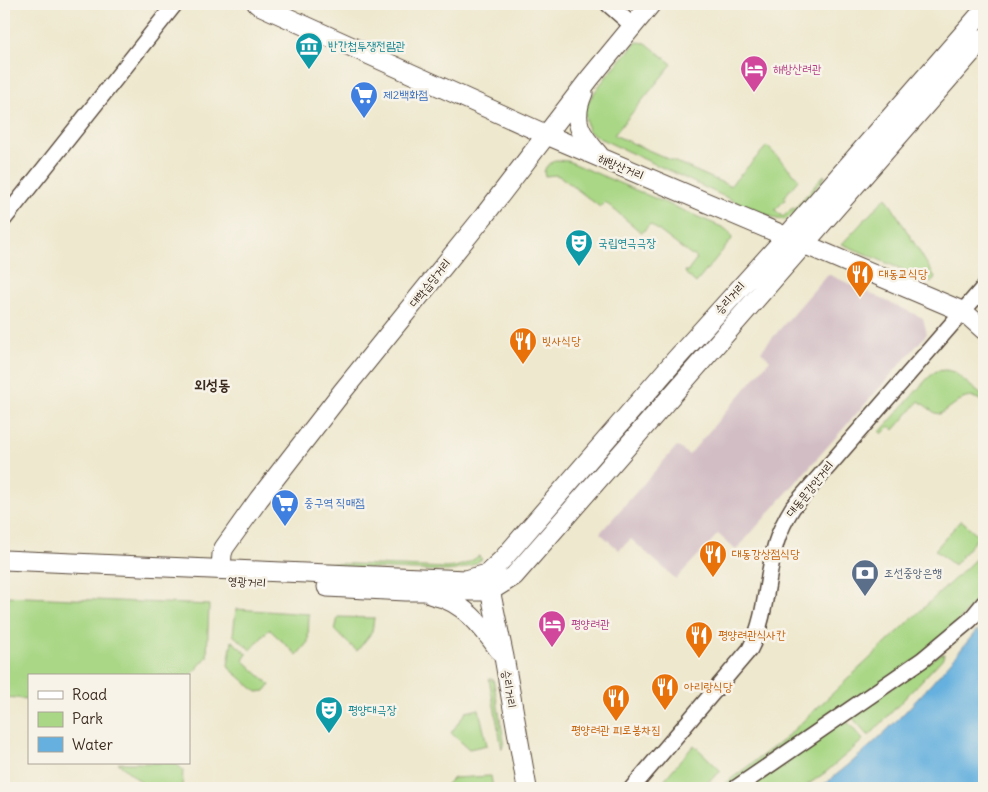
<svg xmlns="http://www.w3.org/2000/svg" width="988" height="792" viewBox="0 0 988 792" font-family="Delius,'Poor Story',sans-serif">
  <rect width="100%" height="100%" fill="#f7f3e8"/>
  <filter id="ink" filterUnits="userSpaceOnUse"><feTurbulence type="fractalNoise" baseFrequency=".02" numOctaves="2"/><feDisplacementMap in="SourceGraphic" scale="10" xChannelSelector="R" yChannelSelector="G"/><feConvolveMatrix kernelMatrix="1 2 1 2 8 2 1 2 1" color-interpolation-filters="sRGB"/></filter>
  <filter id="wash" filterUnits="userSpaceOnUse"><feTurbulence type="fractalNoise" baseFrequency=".0096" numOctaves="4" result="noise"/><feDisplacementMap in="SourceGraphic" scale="20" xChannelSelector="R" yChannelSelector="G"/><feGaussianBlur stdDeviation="1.12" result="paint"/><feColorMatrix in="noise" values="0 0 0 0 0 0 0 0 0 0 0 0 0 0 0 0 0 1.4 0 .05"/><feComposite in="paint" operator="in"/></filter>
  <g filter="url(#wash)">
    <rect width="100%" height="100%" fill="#eee8ce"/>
    <!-- industrial -->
    <path fill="#d2bdc5" d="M828,274L923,318L927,334L736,550L718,534L676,579L631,539L619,550L600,533L677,446L689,455L770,360L761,351Z"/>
    <!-- green -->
    <path fill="#a9d785" stroke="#728052" d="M637,42L646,43L672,64L614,135L730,186L767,146L799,179L784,197L785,200L775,210L783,217L791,209L795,208L824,175L825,177L794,213L785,220L777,219L734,201L599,138L588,131L584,109C598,84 618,63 637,42Z
      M555,160L568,161L724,228L730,233L732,239L696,283L686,274L685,271H688L697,259L694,255L692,256L650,224L642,233L605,202L600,207L561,177L556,175L545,176L544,172L546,167Z
      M886,197L935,277L934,280L932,282L842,244Z
      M946,370L954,372L984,397V403C967,388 955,406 940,414L935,413L919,401L894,430L890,426L882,434L880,432L927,379L936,371Z
      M961,520L979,536L954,565L935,550Z
      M984,551V590L947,634L918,658L726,788H719L783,740Z
      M479,556L482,559C471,567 460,570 446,571L303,566V562L447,568C459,567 469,563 479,556Z
      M4,596L209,605L207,657L189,677V676H29V699L4,697Z
      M236,609L309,614L308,642L297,655L269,629L251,650L233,635Z
      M338,617L374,618L372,632L357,651L335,631Z
      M232,641L247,654L243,660L270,685L265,691L257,692L230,669L228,665Z
      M941,654H944L943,658L870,735H868L851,716Z
      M489,679H493L504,741L502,749Z
      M479,709L487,745L469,749L451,733L466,712Z
      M845,719L863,740L826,772L803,788H746Z
      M694,745L721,771L701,788H657Z
      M118,763H175L183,770L182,788H148Z
      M491,776L493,788H443L453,778Z"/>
    <!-- water -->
    <path fill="#65b0de" stroke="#506d7e" d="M977,630L983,635L984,634V788H819C879,744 930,688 977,630Z"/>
  </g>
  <g filter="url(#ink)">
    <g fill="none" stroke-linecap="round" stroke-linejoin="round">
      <!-- minor casing -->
      <g stroke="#564638" stroke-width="18">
        <path id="minor" d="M608,4L633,26
          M4,219L175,4
          M632,788L750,649C767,616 766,578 776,543C780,530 786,518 793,507L984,287
          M736,788L922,660L970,620L984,603"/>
      </g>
      <!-- major casing -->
      <g stroke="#564638" stroke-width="21">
        <path id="major" d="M257,4L547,135L964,312L984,330
          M583,93C571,121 580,134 599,155
          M4,560L466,580L487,574L502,560L676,359L786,237L984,10
          M221,569L222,554L224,548L259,499L342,392L484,216L590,78L651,4
          M488,580L504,657L527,788
          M327,587L406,591H490L514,576L984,38
          M432,595C463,601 482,626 499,650"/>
      </g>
      <!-- minor -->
      <use href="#minor" stroke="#fff" stroke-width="15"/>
      <!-- major -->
      <use href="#major" stroke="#fff" stroke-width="19"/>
    </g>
  </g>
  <!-- icons -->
  <defs>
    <g id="museum-pin" transform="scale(1.4375)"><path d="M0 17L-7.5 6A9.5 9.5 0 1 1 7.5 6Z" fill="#0f9aa8" stroke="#f7f3e8"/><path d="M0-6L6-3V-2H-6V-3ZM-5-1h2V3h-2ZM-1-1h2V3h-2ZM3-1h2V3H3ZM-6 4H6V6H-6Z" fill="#fff"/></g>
    <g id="hotel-pin" transform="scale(1.4375)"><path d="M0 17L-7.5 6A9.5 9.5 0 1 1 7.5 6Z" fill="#d1479c" stroke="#f7f3e8"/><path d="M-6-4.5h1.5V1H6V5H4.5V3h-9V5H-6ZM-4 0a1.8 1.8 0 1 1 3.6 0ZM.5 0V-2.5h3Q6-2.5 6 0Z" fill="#fff"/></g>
    <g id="supermarket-pin" transform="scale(1.4375)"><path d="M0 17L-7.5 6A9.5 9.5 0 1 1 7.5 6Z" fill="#3f7fe0" stroke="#f7f3e8"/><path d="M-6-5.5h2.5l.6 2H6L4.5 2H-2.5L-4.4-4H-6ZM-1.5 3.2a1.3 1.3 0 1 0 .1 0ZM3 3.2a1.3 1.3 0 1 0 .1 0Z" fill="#fff"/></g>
    <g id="theatre-pin" transform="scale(1.4375)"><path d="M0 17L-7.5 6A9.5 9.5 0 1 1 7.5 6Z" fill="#0f9aa8" stroke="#f7f3e8"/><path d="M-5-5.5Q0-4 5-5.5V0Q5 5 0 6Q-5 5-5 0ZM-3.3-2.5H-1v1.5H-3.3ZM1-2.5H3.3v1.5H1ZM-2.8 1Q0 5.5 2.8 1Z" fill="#fff"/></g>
    <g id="restaurant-pin" transform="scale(1.4375)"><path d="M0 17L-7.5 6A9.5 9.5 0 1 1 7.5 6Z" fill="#e8710a" stroke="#f7f3e8"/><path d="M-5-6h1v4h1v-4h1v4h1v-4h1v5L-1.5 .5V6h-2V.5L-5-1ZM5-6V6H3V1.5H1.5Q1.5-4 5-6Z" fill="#fff"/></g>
    <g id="bank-pin" transform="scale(1.4375)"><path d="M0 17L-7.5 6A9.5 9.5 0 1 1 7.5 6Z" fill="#5c6f8a" stroke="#f7f3e8"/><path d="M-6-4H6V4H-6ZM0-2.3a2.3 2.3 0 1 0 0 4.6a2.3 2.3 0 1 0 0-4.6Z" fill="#fff"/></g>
  </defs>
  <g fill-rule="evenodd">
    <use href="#museum-pin" x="309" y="46"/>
    <use href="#hotel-pin" x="754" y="69"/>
    <use href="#supermarket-pin" x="364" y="95"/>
    <use href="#theatre-pin" x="579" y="243"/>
    <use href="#restaurant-pin" x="860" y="274"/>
    <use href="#restaurant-pin" x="523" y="341"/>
    <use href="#supermarket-pin" x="285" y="503"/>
    <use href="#restaurant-pin" x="713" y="554"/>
    <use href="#bank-pin" x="865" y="573"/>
    <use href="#hotel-pin" x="552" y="624"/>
    <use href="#restaurant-pin" x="699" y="635"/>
    <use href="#restaurant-pin" x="665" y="687"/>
    <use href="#restaurant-pin" x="616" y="698"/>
    <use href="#theatre-pin" x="329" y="710"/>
  </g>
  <g text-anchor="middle" stroke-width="5" stroke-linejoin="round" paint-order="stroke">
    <!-- culture labels -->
    <g font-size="12" fill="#0d838f" stroke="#f7f3e8" text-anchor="start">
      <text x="328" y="50">반간첩투쟁전람관</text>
      <text x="598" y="247">국립연극극장</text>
      <text x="348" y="714">평양대극장</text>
    </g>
    <!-- hotel labels -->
    <g font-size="12" fill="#b23c85" stroke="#f7f3e8" text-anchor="start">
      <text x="773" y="73">해방산려관</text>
      <text x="571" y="628">평양려관</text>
    </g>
    <!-- shop labels -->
    <g font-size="12" fill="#366cbe" stroke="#f7f3e8" text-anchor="start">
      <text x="383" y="99">제2백화점</text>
      <text x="304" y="507">중구역 직매점</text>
    </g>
    <!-- street labels -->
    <g font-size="12" fill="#3b2a1e" stroke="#f7f3e8">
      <text transform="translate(621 167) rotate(23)" y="4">해방산거리</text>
      <text transform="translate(430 283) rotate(-51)" y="4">대학습당거리</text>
      <text transform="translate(730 298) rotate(-48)" y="4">승리거리</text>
      <text transform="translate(810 489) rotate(-51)" y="4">대동문강안거리</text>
      <text transform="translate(247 582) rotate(4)" y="4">영광거리</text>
      <text transform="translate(509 689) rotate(81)" y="4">승리거리</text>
    </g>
    <!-- food labels -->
    <g font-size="12" fill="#c56008" stroke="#f7f3e8" text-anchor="start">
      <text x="879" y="278">대동교식당</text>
      <text x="542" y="345">빗사식당</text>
      <text x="732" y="558">대동강상점식당</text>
      <text x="718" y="639">평양려관식사칸</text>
      <text x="684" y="691">아리랑식당</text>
      <text x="616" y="734" text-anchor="middle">평양려관 피로봉차집</text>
    </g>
    <!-- service labels -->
    <g font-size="12" fill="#4e5e75" stroke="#f7f3e8" text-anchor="start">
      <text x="884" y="577">조선중앙은행</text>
    </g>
    <!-- quarter labels -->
    <g font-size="15" font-weight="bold" fill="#3b2a1e" stroke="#f7f3e8">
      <text x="212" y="390">외성동</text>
    </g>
  </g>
  <!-- margin -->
  <rect width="988" height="792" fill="none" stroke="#f7f3e8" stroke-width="20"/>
  <!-- legend -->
  <rect x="28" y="674" width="162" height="90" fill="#f7f3e8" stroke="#aca397"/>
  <rect x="38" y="691" width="25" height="8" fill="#ffffff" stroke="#aca397"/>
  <text x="72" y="700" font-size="15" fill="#3b2a1e">Road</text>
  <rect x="38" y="712" width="25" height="15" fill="#a9d785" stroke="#aca397"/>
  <text x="72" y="724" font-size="15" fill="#3b2a1e">Park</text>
  <rect x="38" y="737" width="25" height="15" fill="#65b0de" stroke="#aca397"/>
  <text x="72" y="750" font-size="15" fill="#3b2a1e">Water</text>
</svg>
